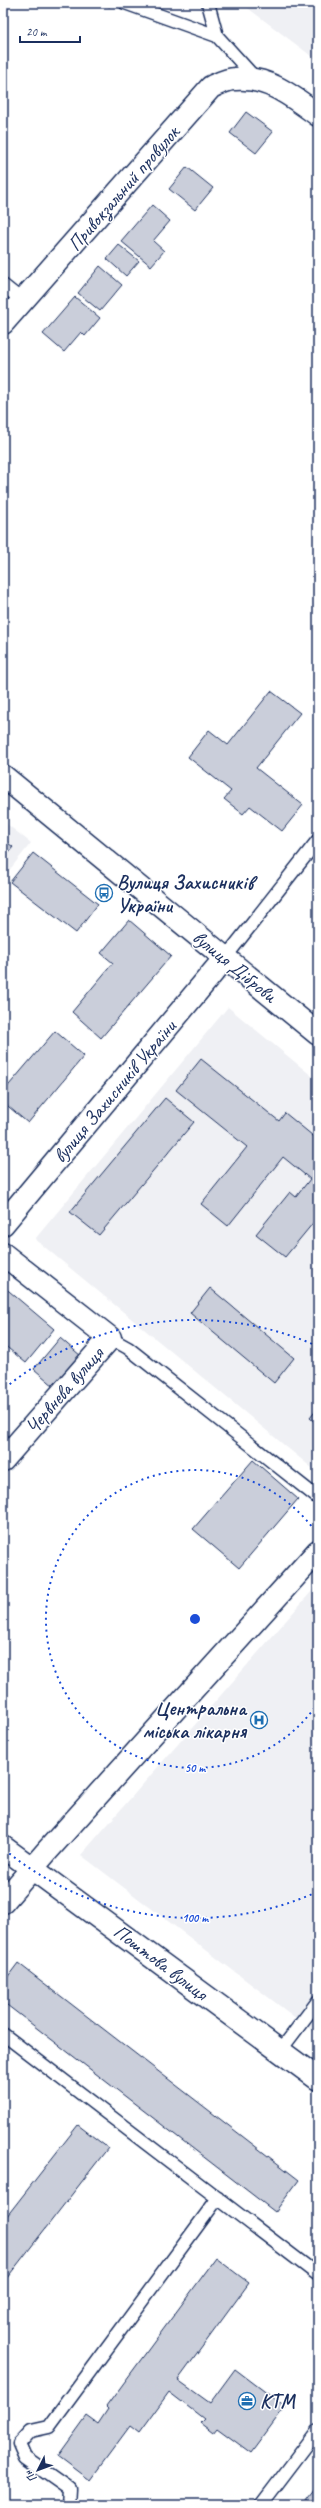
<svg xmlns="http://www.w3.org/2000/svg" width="321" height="2508" viewBox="0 0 321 2508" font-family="Caveat,sans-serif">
  <rect width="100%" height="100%" fill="#fff"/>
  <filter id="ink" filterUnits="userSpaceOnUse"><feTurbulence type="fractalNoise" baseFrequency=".025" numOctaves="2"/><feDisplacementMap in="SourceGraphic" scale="8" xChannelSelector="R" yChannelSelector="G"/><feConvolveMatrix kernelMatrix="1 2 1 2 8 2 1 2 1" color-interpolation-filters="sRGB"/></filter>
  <g filter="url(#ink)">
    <!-- built -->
    <path fill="#eff0f4" d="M241,3H318V61Z
      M3,821L31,843L3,878Z
      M228,1007L318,1081V1473L35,1239Z
      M318,1584V2035L81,1855Z"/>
    <!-- building -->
    <path fill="#caceda" stroke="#1b2f5e" d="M246,112L273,132L256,153L230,133Z
      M187,167L213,188L195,210L169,189Z
      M152,205L170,221L153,241L164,251L151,266L121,241Z
      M119,245L139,261L126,276L107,259Z
      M100,266L122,285L100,311L78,293Z
      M75,297L100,318L85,336L81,332L64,352L43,334Z
      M271,691L300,713L256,768L303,805L282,831L250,806L243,814L224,799L231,791L188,757L209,730L228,745Z
      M3,839L13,847L3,859Z
      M33,853L98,904L76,933L10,882Z
      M129,920L171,956L101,1038L72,1012L113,963L101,953Z
      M55,1031L84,1056L28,1123L3,1102V1092Z
      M201,1059L279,1121L285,1113L318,1140V1203L313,1210L318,1217L285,1257L256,1234L290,1192L296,1197L310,1179L283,1157L228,1226L201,1204L247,1147L176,1090Z
      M165,1098L194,1122L99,1235L70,1212Z
      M3,1286L54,1329L26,1363L3,1344Z
      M210,1288L294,1358L274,1383L190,1313Z
      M60,1338L81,1356L55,1387L34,1369Z
      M318,1408V1425L310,1418Z
      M253,1460L298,1499L239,1568L193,1529Z
      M18,1963L299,2180L275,2212L3,2002V1983Z
      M78,2125L108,2148L3,2283V2221Z
      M216,2258L249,2283L178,2380L210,2403L235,2369L285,2407L251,2453L217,2428L213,2433L200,2423L204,2419L169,2392L139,2433L130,2426L90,2480L58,2456L87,2416L98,2424L108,2409L106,2407Z
      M318,2484V2505H302Z"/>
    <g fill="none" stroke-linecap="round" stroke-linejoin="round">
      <!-- lane casing -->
      <g stroke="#1b2f5e" stroke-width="15">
        <path id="lane" d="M125,3L217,36L256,79
          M208,3L217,36
          M3,285L23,301
          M225,958L318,840
          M110,1338L128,1348L318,1498
          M3,2034L318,2275
          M280,2051L318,2001
          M68,2505L69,2489L25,2458L19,2444L31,2431L49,2427L218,2198
          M261,2505L318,2430"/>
      </g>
      <!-- street casing -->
      <g stroke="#1b2f5e" stroke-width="25">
        <path id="street" d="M3,1224L225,958
          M3,1254L110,1338L3,1460
          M3,1902L48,1850L318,1551"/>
      </g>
      <!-- secondary casing -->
      <g stroke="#1b2f5e" stroke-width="25">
        <path id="secondary" d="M3,323L211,87C218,84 227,79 235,79C268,76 293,97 318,115
          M3,776L318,1034
          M3,1847L318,2079"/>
      </g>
      <!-- path -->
      <path stroke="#1b2f5e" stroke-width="2.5" stroke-dasharray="3 3" stroke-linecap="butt" d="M103,3L110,6"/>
      <!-- lane -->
      <use href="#lane" stroke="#fff" stroke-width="12"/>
      <!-- street -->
      <use href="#street" stroke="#fff" stroke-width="22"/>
      <!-- secondary -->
      <use href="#secondary" stroke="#fff" stroke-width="22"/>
    </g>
  </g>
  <!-- distance rings -->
  <g fill="none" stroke="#1d4ed8" stroke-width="2" stroke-dasharray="2 4">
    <path d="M318 1703A149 149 0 1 1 318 1535"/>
    <path d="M317 1892A299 299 0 0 1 5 1850M5 1388A299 299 0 0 1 317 1346"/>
  </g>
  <!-- icons -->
  <defs>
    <g id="bus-ring" transform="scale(0.9)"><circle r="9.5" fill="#fff" stroke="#1f6fb2" stroke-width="1.5"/><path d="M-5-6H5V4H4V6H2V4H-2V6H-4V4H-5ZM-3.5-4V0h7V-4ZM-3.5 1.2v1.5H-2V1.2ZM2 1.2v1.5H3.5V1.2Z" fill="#1f6fb2"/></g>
    <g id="hospital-ring" transform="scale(0.9)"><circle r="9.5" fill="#fff" stroke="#1f6fb2" stroke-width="1.5"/><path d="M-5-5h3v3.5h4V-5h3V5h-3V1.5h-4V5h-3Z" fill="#1f6fb2"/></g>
    <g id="office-ring" transform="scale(0.9)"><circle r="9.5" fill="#fff" stroke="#1f6fb2" stroke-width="1.5"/><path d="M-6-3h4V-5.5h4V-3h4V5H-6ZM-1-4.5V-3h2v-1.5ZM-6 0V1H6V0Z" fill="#1f6fb2"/></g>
  </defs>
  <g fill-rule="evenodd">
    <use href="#bus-ring" x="104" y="893"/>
    <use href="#hospital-ring" x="259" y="1720"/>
    <use href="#office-ring" x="247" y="2401"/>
  </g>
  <g text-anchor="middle" stroke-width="3" stroke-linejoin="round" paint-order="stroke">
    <!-- street labels -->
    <g font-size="20" fill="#1b2f5e" stroke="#fff">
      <text transform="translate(123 188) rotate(-49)" y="7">Привокзальний провулок</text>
      <text transform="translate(235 966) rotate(39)" y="7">вулиця Діброви</text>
      <text transform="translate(114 1091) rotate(-50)" y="7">вулиця Захисників України</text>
      <text transform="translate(64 1390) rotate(-49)" y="7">Червнева вулиця</text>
      <text transform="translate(161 1962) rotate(37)" y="7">Поштова вулиця</text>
    </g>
    <!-- poi labels -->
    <g font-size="20" font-weight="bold" fill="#1b2f5e" stroke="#fff" text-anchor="start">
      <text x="117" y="889">Вулиця Захисників<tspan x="117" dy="23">України</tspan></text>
      <text x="246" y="1715" text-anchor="end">Центральна<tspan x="246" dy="23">міська лікарня</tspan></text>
      <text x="260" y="2408">КТМ</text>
    </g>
  </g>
  <circle cx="195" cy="1619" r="6" fill="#1d4ed8" stroke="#fff" stroke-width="2"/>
  <g font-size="12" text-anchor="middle" font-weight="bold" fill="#1d4ed8" stroke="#fff" stroke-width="3" stroke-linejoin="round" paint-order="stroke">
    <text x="195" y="1772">50 m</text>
    <text x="195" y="1922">100 m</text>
  </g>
  <!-- margin -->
  <rect width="321" height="2508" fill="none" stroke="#fff" stroke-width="16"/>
  <rect x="8" y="8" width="305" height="2492" fill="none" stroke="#1b2f5e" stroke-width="1.5" filter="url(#ink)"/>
  <!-- north arrow -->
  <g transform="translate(38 2470) rotate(228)" stroke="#ffffff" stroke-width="3" paint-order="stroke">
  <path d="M0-3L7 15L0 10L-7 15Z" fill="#1b2f5e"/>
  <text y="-6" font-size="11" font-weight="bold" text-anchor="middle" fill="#1b2f5e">Пн</text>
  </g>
  <!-- scale -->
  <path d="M20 36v6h60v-6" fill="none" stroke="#1b2f5e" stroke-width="2"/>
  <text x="26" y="36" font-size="12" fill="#1b2f5e" stroke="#ffffff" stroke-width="3" paint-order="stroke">20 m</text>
</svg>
